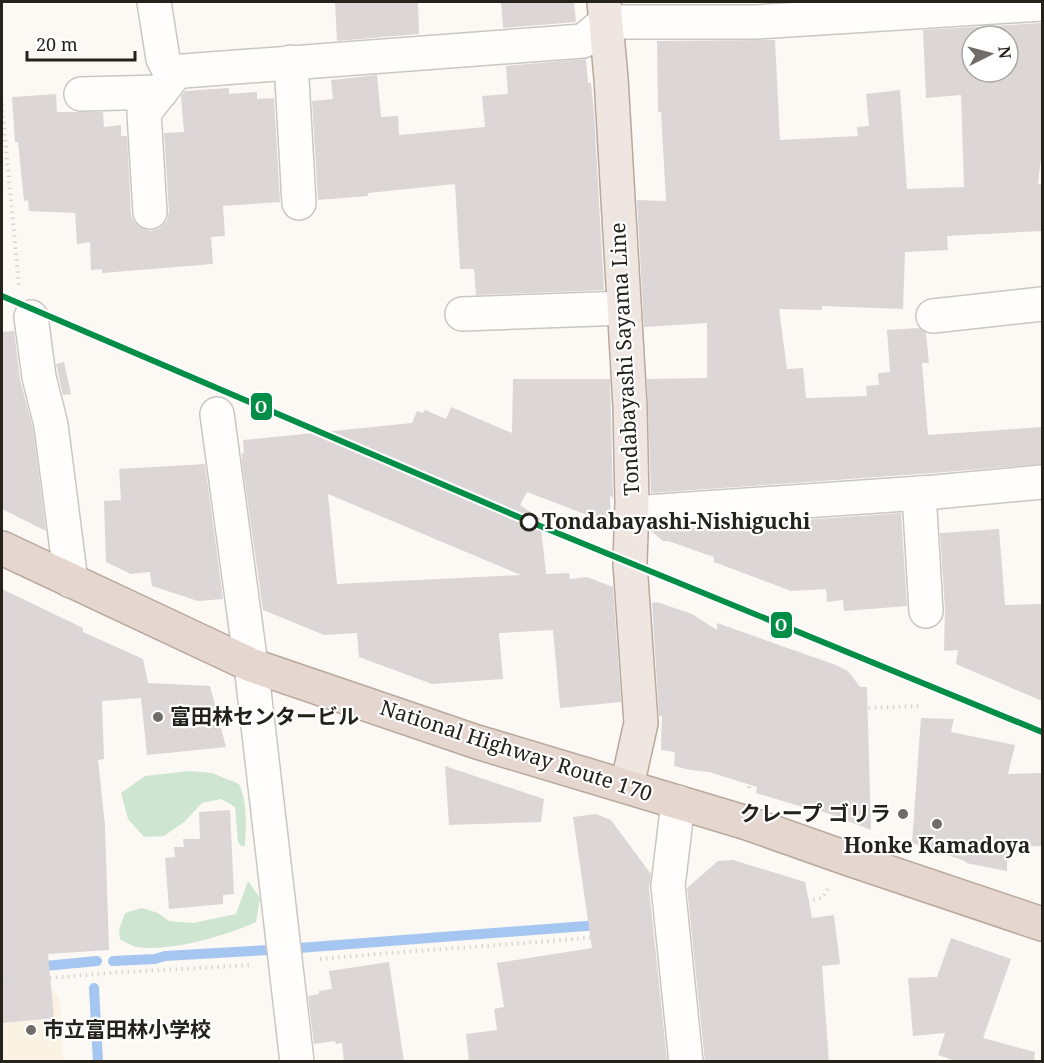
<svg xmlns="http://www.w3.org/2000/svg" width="1044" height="1063" viewBox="0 0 1044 1063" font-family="'Noto Serif','Noto Sans JP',serif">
  <rect width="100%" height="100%" fill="#fcf9f4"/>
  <!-- built -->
  <path fill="#faf3e3" d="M50,985L60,999L63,1061L2,1062V990Z"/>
  <!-- green -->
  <path fill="#cee5d1" d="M189,771L212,773L239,784C248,804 246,825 245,846H241L238,842L235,807L221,799L202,803L184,822L164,836L144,837L128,819L121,793L145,776Z
    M248,881L260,898L256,922C225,936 171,952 137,947C131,946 125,942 120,939L119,930L125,913L142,908L158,913L169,921L193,923L236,914Z"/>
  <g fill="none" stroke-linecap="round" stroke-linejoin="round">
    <!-- stream -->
    <path stroke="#a4c6f0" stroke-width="10" d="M299,948L599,925
      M113,961L155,959L165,956L269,950
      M35,967L97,961
      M94,988L98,1062"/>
  </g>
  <!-- building -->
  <path fill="#dcd6d6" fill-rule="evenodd" d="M335,2H418L419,34L337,41Z
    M501,2H574L576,22L503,28Z
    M1042,23V149L1038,184H1042V231L947,236L948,250L905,252L903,309L822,306V310L779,309L787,369L803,368L806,398L867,396L866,386L879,385L878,373L890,372L887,330L919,328L926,333L929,363H922L928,435L1042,427V464L933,473L651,493L647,379L707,378V323L644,327L637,200L666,201L661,112H658L657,41L775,40L780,140L858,136L857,127L869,126L866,94L900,90L907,189L964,187L961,95L926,98L923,30ZM972,36H1008V72H972Z
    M586,59L588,83H591L594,113L604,290L476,295L474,269H460L455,184L368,193V196L318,200L312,101L333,99L331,80L377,75L381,117L398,116L399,135L485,127L482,96L508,94L506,66Z
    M229,88V94L257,92V99L274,98L280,202L223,206L225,236L211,237L213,264L102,273V269L91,270L90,242L77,244L75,213L29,211L28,200L24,201L18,142H15L12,97L56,94L57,112H103L104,127L121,125V136H127L131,214L134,222L141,228L151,231L160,228L167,220L169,211L164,133L184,132L181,96L185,91Z
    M14,331L20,380L33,428L46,531L2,509V332Z
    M64,362L71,394L63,395L56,364Z
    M513,379H610L613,498L610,495L611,524L527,492L520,505L540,518L546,574L569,573L570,579L587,577L613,587L621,702L560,708L553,630L499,633L503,679L432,684L359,657L357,633L324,635L263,610L242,462V453H244L243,440L412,423L417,411L423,413L425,410L446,419L451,407L512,433ZM328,494L521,575L337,584Z
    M205,464L223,599L198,601L152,586L150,572L131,574L106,562L104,501L121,500L119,469Z
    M901,513L907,606L844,611L843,600L827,602L826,589L791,591L714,562V557L668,541H663L651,531Z
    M999,529L1005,605L1042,604V701L956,664L958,650L944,651L945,610L940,533Z
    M2,589L83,628V632L143,659L148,683L210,686L226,747L147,755L141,698L102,701L104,759L98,760L105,825L109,950L48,954L54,1018L2,1023Z
    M657,602L692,614L717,630V623L836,665L848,671L860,687H867L871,830L819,810V812L756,793L757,787L709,772L690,770L674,766L675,752L661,750L662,716H659L652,603Z
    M921,718L954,719L951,732L1015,745L1008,774L1042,773V846L1007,847V871L966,863L965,861L912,843Z
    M445,766L544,799L541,822L449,825Z
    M230,810L234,894L223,895V904L169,909L165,858L175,857L174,847H184L183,839H200L199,812Z
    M596,814L611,820L651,874L649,888L667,1060L657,1062H469L466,1034L497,1030L494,1009L504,1007L497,963L592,948L573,817Z
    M733,860L805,882L812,918L834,915L840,964L822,966L829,1062H705L687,888L718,861Z
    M951,938L1011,959L983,1038L1035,1052L1034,1062H958L938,1055L945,1033L913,1036L908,978L937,977Z
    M389,962L404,1062H344L342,1043L336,1044L335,1041L314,1044L308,996L319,994V991L332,989L329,971Z"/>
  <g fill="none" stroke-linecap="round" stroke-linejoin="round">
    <!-- minor casing -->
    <g stroke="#c9c7c1" stroke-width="36">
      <path id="minor" d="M154,2L163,59L170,72L583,41L606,22H756L1042,4
        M291,62L299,203
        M81,94L161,92
        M150,212L144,113L177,71
        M462,314L624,308
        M933,316L1042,304
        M31,317L39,377L51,425L71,581
        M217,414L251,665L297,1062
        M919,493L926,611
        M632,513L935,492L1042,482
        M678,802L668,886L686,1062"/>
    </g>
    <!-- major casing -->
    <g stroke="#b8a89e" stroke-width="36">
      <path id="major" d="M604,2L611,78L630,406L632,503L630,563L641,723L627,786"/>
    </g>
    <!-- highway casing -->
    <g stroke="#b8a89e" stroke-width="36">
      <path id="highway" d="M2,548L251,665L477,742L747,823L849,859L1042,924"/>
    </g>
    <!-- path -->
    <path stroke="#d7d6d5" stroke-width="4" stroke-dasharray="1.5 4.5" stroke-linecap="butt" d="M2,104L19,287
      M749,788L750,762L747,712L922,706
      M707,919L822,898L828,889
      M320,959C426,949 532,944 638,933
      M2,982L108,973L252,965"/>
    <!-- minor -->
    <use href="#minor" stroke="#fffefd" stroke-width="33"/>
    <!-- major -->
    <use href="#major" stroke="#efe6e1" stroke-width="33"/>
    <!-- highway -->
    <use href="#highway" stroke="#e5d6cf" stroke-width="33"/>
    <!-- rail-1 casing -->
    <g stroke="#fff" stroke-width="10">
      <path id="rail-1" d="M2,296L528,521L1042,732"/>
    </g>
    <!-- rail-1 -->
    <use href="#rail-1" stroke="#028e46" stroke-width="6"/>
  </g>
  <!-- markers -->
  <circle fill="#fff" stroke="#25221c" stroke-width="3" cx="529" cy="522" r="8"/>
  <g fill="#706d68" stroke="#fff" stroke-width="2">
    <circle cx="158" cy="717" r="6"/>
    <circle cx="903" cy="814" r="6"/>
    <circle cx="937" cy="824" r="6"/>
    <circle cx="31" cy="1030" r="6"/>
  </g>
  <g text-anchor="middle" stroke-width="4.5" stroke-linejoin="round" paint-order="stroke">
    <!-- street labels -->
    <g font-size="21" fill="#25221c" stroke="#fff">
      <text transform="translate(625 359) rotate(-93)" y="7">Tondabayashi Sayama Line</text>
      <text transform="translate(516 751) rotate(18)" y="7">National Highway Route 170</text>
    </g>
    <!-- stop labels -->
    <g font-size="21" font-weight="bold" fill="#25221c" stroke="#fff" text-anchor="start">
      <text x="542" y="529">Tondabayashi-Nishiguchi</text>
    </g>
    <!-- poi labels -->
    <g font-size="21" font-weight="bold" fill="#25221c" stroke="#fff" text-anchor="start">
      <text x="170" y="724">富田林センタービル</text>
      <text x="891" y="821" text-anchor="end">クレープ ゴリラ</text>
      <text x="937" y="853" text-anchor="middle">Honke Kamadoya</text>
      <text x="43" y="1037">市立富田林小学校</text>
    </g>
  </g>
  <g stroke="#fff" stroke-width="2">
    <rect x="250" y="392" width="23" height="29" rx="6" fill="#028e46"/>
    <rect x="770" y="611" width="23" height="28" rx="6" fill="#028e46"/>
  </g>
  <g font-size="16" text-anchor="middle" font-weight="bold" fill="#fff">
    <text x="261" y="413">O</text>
    <text x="781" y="631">O</text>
  </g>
  <!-- border -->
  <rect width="1044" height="1063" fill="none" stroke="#25221c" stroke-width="6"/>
  <!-- north arrow -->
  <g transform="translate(990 54) rotate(84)"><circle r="28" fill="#ffffff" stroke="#a8a7a4" stroke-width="1.5"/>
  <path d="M0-4.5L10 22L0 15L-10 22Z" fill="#706d68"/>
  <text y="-9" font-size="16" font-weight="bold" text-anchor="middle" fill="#25221c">N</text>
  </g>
  <!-- scale -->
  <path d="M27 51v9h108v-9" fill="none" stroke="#25221c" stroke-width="3"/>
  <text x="36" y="51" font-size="18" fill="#25221c" stroke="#ffffff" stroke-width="4.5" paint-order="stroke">20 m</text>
</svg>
